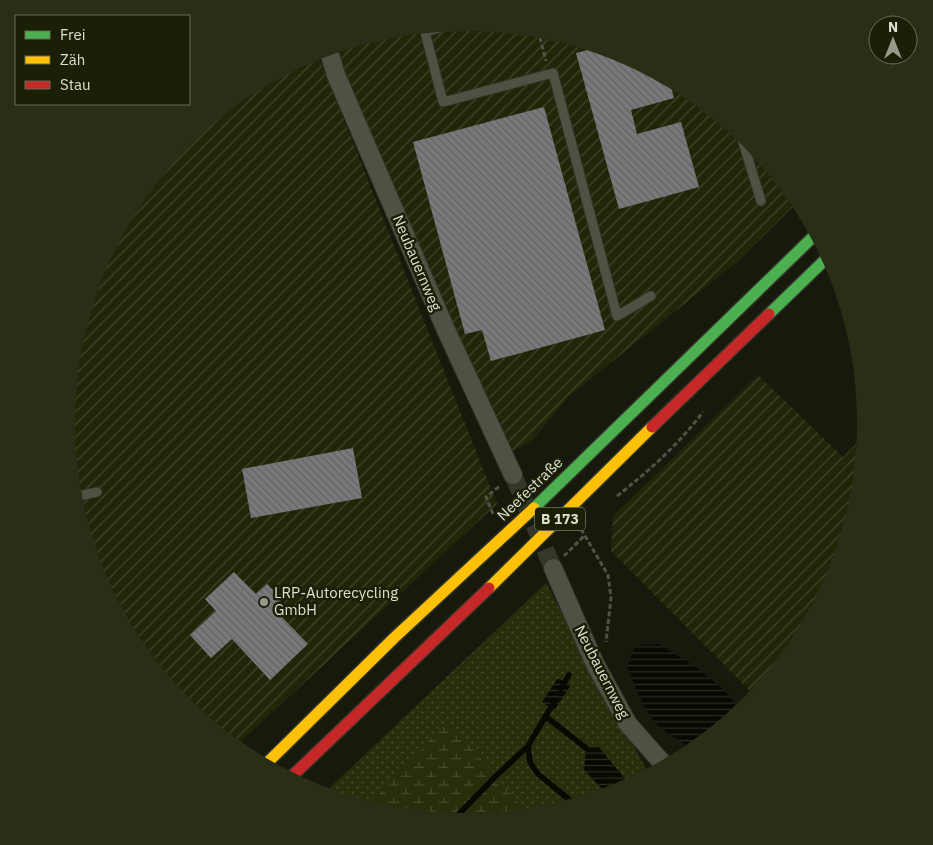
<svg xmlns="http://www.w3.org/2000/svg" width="933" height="845" viewBox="0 0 933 845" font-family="'IBM Plex Sans',sans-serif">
  <defs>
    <pattern id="industrial-furrows" width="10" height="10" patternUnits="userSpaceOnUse" patternTransform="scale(1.25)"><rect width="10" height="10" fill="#202708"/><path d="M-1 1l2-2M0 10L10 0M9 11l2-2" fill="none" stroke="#40462b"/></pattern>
    <pattern id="grass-dots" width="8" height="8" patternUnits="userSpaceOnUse" patternTransform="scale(1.25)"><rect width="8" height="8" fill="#262e0b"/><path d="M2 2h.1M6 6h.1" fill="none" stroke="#454c2e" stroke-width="1.8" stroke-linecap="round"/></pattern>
    <pattern id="wetland-marsh" width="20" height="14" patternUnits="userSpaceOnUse" patternTransform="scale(1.25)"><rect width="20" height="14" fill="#262e0b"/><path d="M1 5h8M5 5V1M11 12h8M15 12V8" fill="none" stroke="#454c2e"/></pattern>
    <pattern id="water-rules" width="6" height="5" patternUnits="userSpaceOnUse" patternTransform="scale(1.25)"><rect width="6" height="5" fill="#070a01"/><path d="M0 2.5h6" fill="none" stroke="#2b2d25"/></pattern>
    <pattern id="building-back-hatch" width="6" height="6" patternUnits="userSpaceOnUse" patternTransform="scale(1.25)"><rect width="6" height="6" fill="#79787b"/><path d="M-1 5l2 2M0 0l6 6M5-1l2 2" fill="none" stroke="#636363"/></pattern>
  </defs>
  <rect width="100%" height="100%" fill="#16190c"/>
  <!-- industrial -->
  <path fill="url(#industrial-furrows)" d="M466,23L545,30L620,53L689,90L750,140L799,201L737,262L569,396L530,443L509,452L346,78L337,46L389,30Z
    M317,52L497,504L235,747L183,705L134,644L97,575L74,500L67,422L74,344L97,269L134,200L184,139L245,90Z
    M758,375L843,457L865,435L859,501L836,576L799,645L756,697L611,551L613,516Z"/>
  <!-- grass -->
  <path fill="url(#grass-dots)" d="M546,583L650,776L619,792L544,815L466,822L388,815L322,795Z"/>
  <!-- wetland -->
  <path fill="url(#wetland-marsh)" d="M448,721L496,776L528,816L466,822L388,815L366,808Z"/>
  <!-- water -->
  <path fill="url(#water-rules)" d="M658,644C676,653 732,689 737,708C737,710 737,713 737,715L694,751L657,725L644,707L627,667L635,646Z
    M558,678L570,686L554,711L542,702Z
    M598,746L631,786L608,795L584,770L586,748Z"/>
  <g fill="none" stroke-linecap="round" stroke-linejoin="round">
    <!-- stream -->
    <path stroke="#070a01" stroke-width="5.5" d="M561,689L569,675
      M554,702L528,746L530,762L538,774L571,801L574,806
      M545,716L586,748
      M452,821L496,776L528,746"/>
  </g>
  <!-- building -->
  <path fill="url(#building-back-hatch)" d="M600,47L620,53L669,79L674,98L631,110L637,134L681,122L699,187L619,209L576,53Z
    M544,107L605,330L491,361L482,330L465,334L413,142Z
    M353,448L362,498L251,518L242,469Z
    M234,572L256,594L267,584L282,599L273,608L308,644L270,680L232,639L211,658L190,635L216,611L205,599Z"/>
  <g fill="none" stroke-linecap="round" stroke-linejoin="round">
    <!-- street-tunnel -->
    <path stroke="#343729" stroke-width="18" stroke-dasharray="18 9" stroke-linecap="butt" d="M513,475L553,568"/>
    <!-- lane casing -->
    <g stroke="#313428" stroke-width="11">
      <path id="lane" d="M424,27L425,32L453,24
        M425,32L443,102L553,73L617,316L651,296
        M740,132L761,201
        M74,497L97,492"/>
    </g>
    <!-- street casing -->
    <g stroke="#313428" stroke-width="20">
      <path id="street" d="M328,48L336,75L446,330L513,475
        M553,568L595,664L628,724L666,767"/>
    </g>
    <!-- fast casing -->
    <g stroke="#313428" stroke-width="14">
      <path id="fast" d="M769,314L829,256
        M534,508L817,233"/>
    </g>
    <!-- slow casing -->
    <g stroke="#313428" stroke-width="14">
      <path id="slow" d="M489,588L652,427
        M264,766L394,638L534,508"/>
    </g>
    <!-- jam casing -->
    <g stroke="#313428" stroke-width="14">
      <path id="jam" d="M652,427L769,314
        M289,779L489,588"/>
    </g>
    <!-- path -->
    <path stroke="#4f5247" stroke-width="3" stroke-dasharray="5 2.5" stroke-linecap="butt" d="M538,30L546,61
      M617,496C650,470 678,445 703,412
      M493,514L486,497L501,485
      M581,529L608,575L611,598L606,642
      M564,556L584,536"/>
    <!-- lane -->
    <use href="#lane" stroke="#4e5245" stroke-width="9"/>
    <!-- street -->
    <use href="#street" stroke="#4e5245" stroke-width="18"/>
    <!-- fast -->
    <use href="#fast" stroke="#4caf50" stroke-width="11"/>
    <!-- slow -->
    <use href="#slow" stroke="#ffc107" stroke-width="11"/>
    <!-- jam -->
    <use href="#jam" stroke="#c62828" stroke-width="11"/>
  </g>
  <!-- markers -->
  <circle fill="#969a8b" stroke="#1a1f06" stroke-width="2" cx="264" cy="602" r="5"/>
  <g text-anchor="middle" stroke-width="5" stroke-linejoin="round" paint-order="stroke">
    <!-- shield labels -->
    <rect fill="#1a1f06" stroke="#a1a693" stroke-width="1" x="535" y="507.5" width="50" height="23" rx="4"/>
    <g font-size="14" font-weight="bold" fill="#dbe0d0">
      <text x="560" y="524">B 173</text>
    </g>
    <!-- street labels -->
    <g font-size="15" fill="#dbe0d0" stroke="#1a1f06">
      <text transform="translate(417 263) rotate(67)" y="5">Neubauernweg</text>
      <text transform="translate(530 489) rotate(-44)" y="5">Neefestraße</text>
      <text transform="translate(602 672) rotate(63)" y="5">Neubauernweg</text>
    </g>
    <!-- poi labels -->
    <g font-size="15" fill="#dbe0d0" stroke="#1a1f06" text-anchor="start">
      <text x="274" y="598">LRP-Autorecycling<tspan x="274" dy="17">GmbH</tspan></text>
    </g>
  </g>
  <!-- crop -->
  <path d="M0 0H933V845H0ZM75 422a391 391 0 1 1 782 0a391 391 0 1 1-782 0Z" fill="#292e16" fill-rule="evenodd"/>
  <!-- legend -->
  <rect x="15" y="15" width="175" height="90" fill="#1a1f06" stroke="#676c57"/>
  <rect x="25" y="31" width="25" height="8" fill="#4caf50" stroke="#676c57"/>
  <text x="60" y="40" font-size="15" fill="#dbe0d0">Frei</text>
  <rect x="25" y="56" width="25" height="8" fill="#ffc107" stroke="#676c57"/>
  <text x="60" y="65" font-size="15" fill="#dbe0d0">Zäh</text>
  <rect x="25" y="81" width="25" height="8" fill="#c62828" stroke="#676c57"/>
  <text x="60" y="90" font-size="15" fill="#dbe0d0">Stau</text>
  <!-- north arrow -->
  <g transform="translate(893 40)"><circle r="24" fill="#1a1f06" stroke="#676c57"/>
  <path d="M0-4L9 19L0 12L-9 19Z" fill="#969a8b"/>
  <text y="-8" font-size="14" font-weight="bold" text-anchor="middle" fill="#dbe0d0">N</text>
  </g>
</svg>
